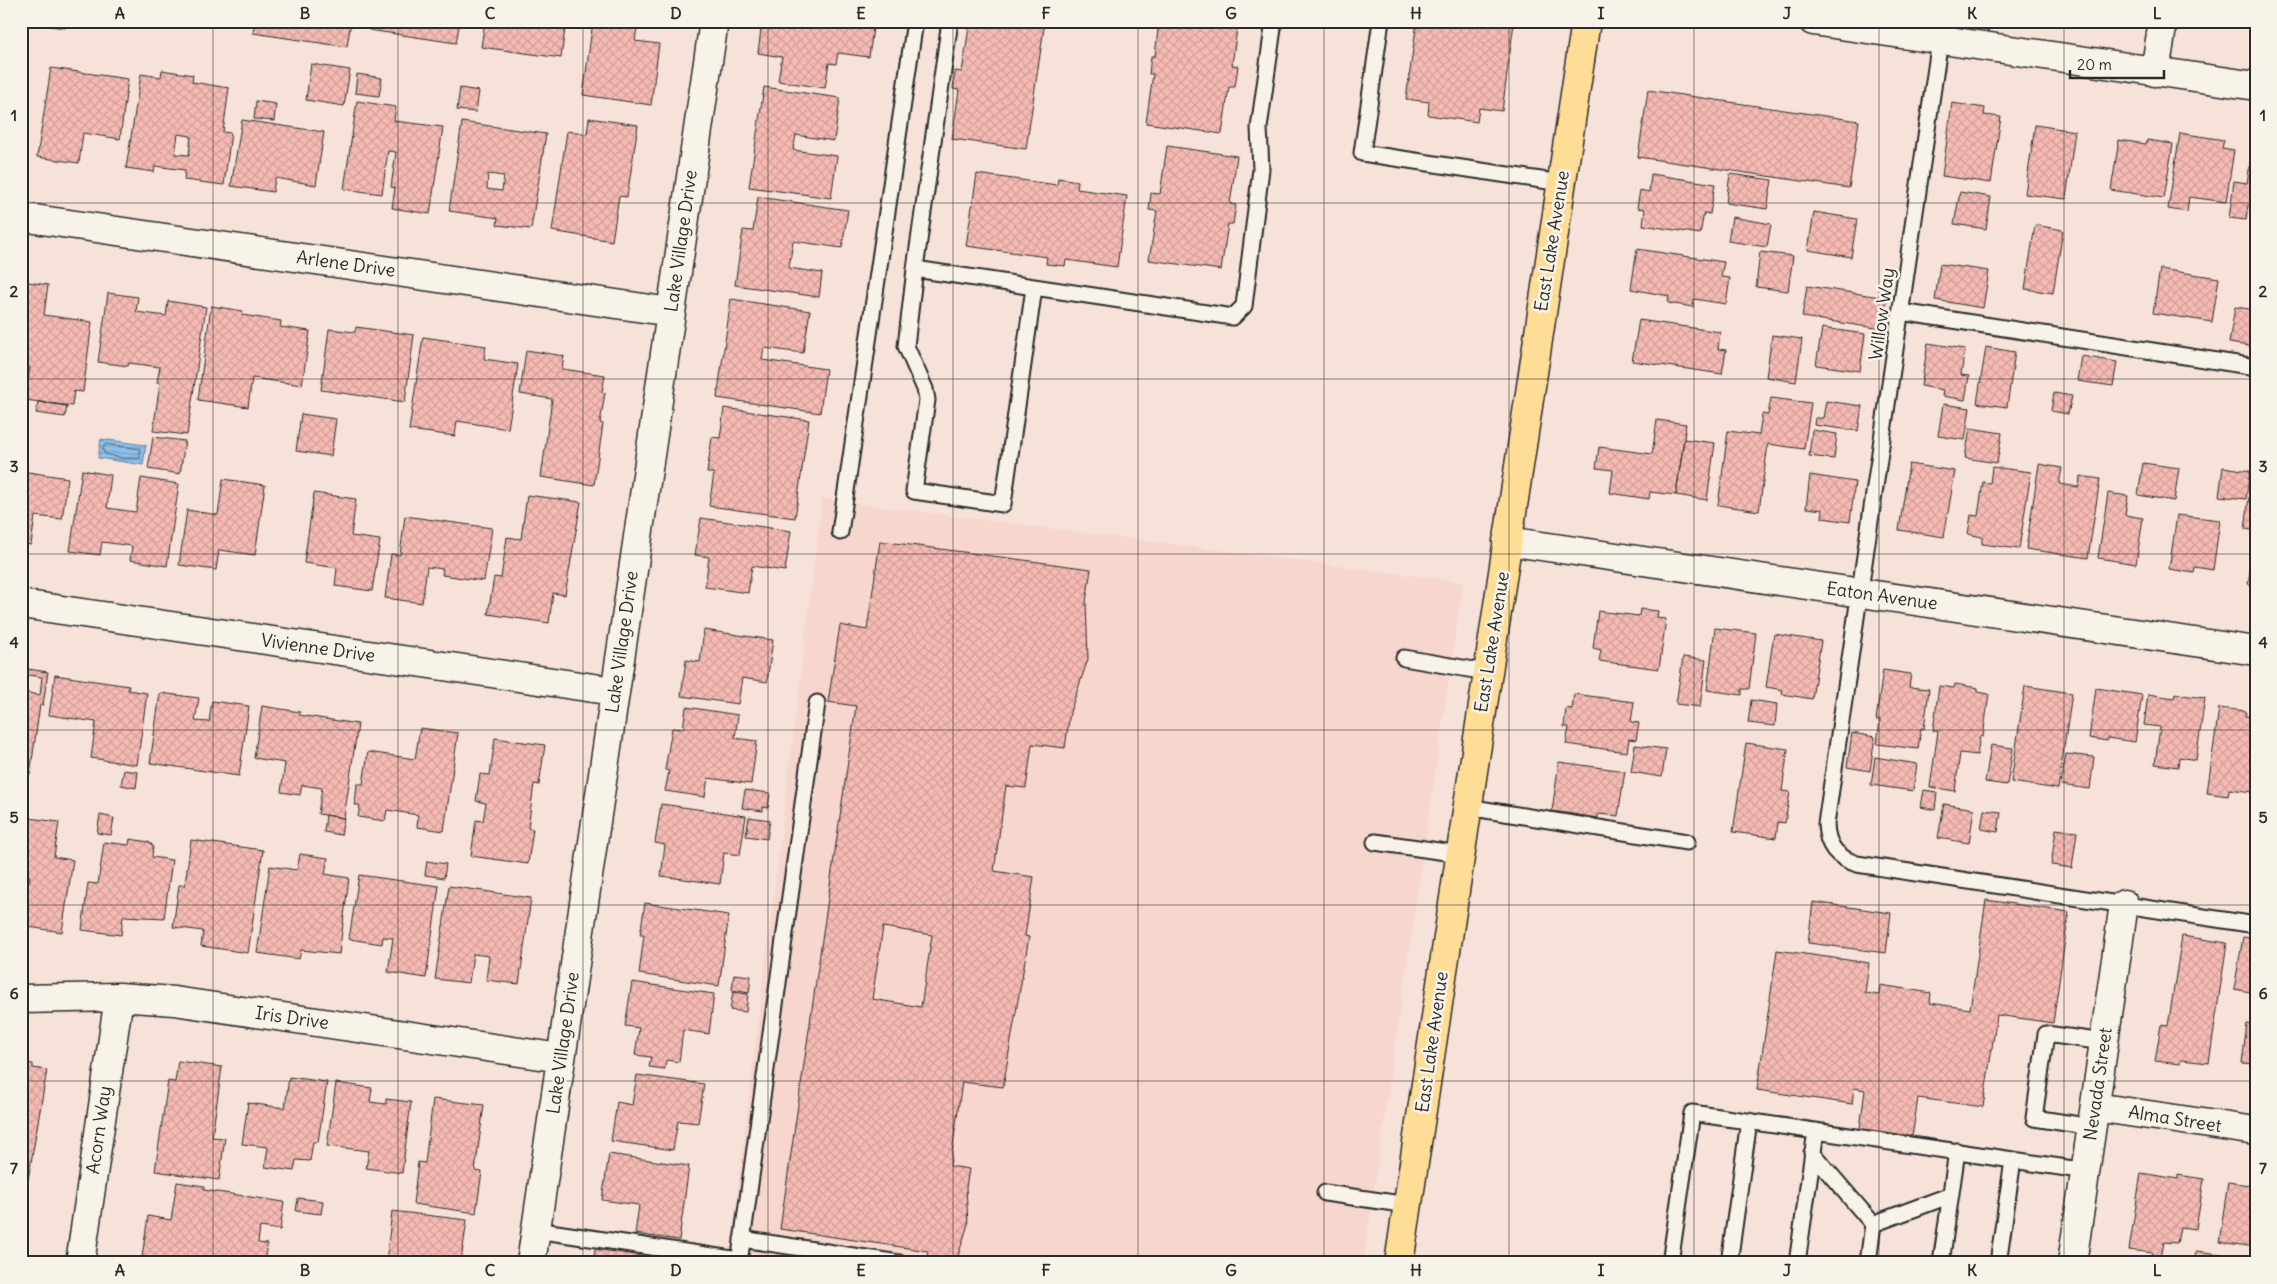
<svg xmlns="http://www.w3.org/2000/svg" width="2277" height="1284" viewBox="0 0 2277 1284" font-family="Delius,sans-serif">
  <defs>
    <pattern id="water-rules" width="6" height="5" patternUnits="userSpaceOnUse" patternTransform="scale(1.25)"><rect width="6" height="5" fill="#8dc0ea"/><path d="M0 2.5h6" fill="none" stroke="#739cbe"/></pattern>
    <pattern id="building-cross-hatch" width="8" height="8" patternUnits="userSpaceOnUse" patternTransform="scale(1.25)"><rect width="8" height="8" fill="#f5bab3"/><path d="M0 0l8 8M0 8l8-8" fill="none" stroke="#d2a09a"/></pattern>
  </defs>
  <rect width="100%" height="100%" fill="#f6e2d8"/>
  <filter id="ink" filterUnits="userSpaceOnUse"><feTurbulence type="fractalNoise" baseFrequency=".02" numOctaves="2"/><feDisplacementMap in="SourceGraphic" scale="10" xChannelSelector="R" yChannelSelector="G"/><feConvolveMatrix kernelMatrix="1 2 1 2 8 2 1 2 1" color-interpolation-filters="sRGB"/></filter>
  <g filter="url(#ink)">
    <!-- built -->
    <path fill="#f6d6cd" d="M822,499L1463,582L1363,1263H729Z"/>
    <!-- water -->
    <path fill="url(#water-rules)" stroke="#66849e" d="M101,439L146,445L143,465L98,458Z"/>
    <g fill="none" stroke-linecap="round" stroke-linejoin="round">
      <!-- shore -->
      <path stroke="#526777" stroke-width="1" d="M106,444L140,449V458H122L105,454L103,449Z"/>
    </g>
    <!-- building -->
    <path fill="url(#building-cross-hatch)" stroke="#2b2b2b" fill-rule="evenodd" d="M38,21H66L65,28L38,24Z
      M255,21H351L347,47L253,33Z
      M370,21H460L456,43L369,30Z
      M485,21H566L561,58L481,47Z
      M593,21H638L635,41L659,44L651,105L583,95Z
      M762,21H874L869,57L838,53L836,64L829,63L825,88L778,81L782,57L758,53Z
      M970,21H1045L1026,149L952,139L959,90L953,89L955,71L962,72Z
      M1159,21H1238L1232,65L1238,66L1235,87H1229L1222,134L1146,123L1153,74H1149L1151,56H1155Z
      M1417,21L1514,23L1502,111L1479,108L1477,122L1428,115L1429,102L1406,99Z
      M2224,21H2254L2253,25Z
      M311,64L350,70L344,106L306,100Z
      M51,68L128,79L120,139L83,133L79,163L37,157Z
      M162,70L193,75L192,82L229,88L223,132L231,133L224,185L184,180L185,170L155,166L154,172L126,168L141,74L161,77ZM178,134L191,136L189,155L175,154Z
      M357,74L382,78L379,96L355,93Z
      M764,87L840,98L834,141L796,135L793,150L837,156L831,198L749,187Z
      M460,88L479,91L476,112L457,110Z
      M1648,90L1859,121L1849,188L1638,157Z
      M256,101L276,104L274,121L254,119Z
      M357,101L396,107L394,121L443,127L430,214L392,208L395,188L391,187L396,152L388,151L382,194L344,189Z
      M1952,103L1985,108L1984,115L2001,117L1991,183L1942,176Z
      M589,118L638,125L627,197L619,196L612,241L552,231L567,131L587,134Z
      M242,120L324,132L316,185L275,178L273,192L231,186Z
      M462,122L546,134L531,229L497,225L498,218L449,211ZM488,174L504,176L502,191L487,189Z
      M2035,125L2075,131L2066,199L2025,194Z
      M2180,133L2224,140L2222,148L2234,150L2226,202L2189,197L2187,212L2168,209Z
      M2119,140L2146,144L2147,140L2173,144L2164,198L2111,190Z
      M2253,145H2256V206L2248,205L2246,220L2229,218L2234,181L2247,183Z
      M1167,146L1237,156L1230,204L1236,205L1233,224H1228L1221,270L1149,260L1157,211L1149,210L1151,193L1160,194Z
      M977,174L1057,185L1058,178L1078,181L1077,189L1127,196L1117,267L1066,260L1065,266L1046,264L1047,257L966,246Z
      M1651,174L1715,184L1710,214L1704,213L1700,234L1643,225L1645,209L1637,208L1640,190L1649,192Z
      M1730,174L1772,180L1767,209L1726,203Z
      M1960,192L1991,197L1986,229L1954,224Z
      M758,197L848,210L842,248L793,241L789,268L822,273L819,297L735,285L743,230L753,231Z
      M1814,212L1857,219L1851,257L1808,250Z
      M1732,217L1771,224L1767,247L1728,241Z
      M2035,225L2063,230L2053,293L2025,289Z
      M1637,249L1724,262L1721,277L1730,278L1726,304L1694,299L1693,307L1668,303L1669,296L1631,289Z
      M1760,252L1793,256L1788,291L1756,287Z
      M1940,264L1989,271L1983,308L1935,300Z
      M2160,269L2219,278L2212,322L2153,313Z
      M21,281L48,285L44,315L92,322L83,392L74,391L72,406L25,400L30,367L21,366Z
      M1807,286L1887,298L1882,329L1802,317Z
      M108,293L138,297L136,312L166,316L168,301L206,307L187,435L153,431L160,383L157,382L160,367L129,363L128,366L98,362Z
      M731,299L810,311L803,353L764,348L762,360L826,369L820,413L717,398Z
      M211,306L243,311L242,315L281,321L280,327L310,331L302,385L252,378L248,407L198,400Z
      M2235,307L2256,310V347L2229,343Z
      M1639,320L1720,332L1718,349L1726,350L1722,374L1632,361Z
      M356,327L414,335L405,402L321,390L329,329L355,332Z
      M1822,328L1865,334L1860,371L1816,365Z
      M1772,335L1802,339L1796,382L1766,377Z
      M423,337L486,346L484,359L518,364L508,429L457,421L455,436L409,430Z
      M1928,343L1965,349L1961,375L1969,376L1965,400L1942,396L1943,390L1921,386Z
      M1986,347L2015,352L2007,407L1977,403Z
      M526,350L564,356L562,369L605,375L602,392L605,393L600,423L603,424L594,485L541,477L552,399L520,394Z
      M2081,356L2117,362L2113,386L2077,381Z
      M2054,393L2072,396L2068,414L2051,411Z
      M1771,398L1811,403L1804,449L1768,444L1759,511L1718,505L1728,431L1759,435L1762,414L1768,415Z
      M1826,401L1862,406L1858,431L1814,425L1815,418H1823Z
      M38,402L67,406L65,417L36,413Z
      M1943,404L1970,408L1965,440L1938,436Z
      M724,408L809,420L795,518L709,506L714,473H707L712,437L720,438Z
      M301,414L336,419L331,456L296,451Z
      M1657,420L1686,424L1676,495L1650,492L1649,499L1610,493L1613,470L1596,468L1599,447L1652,454Z
      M1970,428L2002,433L1997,463L1965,458Z
      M1812,430L1837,434L1834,459L1809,456Z
      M153,437L185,441L180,474L148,469Z
      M1684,439L1715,443L1707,500L1676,495Z
      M2143,463L2179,468L2174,501L2138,495Z
      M1909,464L1955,471L1944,537L1899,530Z
      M2039,464L2062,468L2059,484L2079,487L2080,476L2100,479L2088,558L2026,549Z
      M1992,467L2031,472L2019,549L1982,544V537L1968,534L1971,515L1978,516L1983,482L1990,483Z
      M2223,467L2250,471L2246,499L2219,496Z
      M82,470L111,475L107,508L136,512L141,478L179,484L167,566L130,560L132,546L102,542L100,555L70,551Z
      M21,471L68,478L62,519L35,516L31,545L21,543Z
      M1810,475L1855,482L1850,522L1822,518L1823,510L1806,508Z
      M223,479L265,485L255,555L219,550L216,570L179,565L187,510L218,515Z
      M314,493L356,499L351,536L380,540L372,591L335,586L337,568L304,563Z
      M2108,493L2128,496L2125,515L2143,518L2136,564L2098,558Z
      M527,495L581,502L565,595L553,593L549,623L488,614L494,577L501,578L507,537L521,539Z
      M2249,497L2256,498V531L2245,529Z
      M2177,515L2220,520L2213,570L2195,567L2194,573L2169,569Z
      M405,516L492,528L484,581L442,575L443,569L427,567L422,603L385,598L391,554L400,555Z
      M701,518L791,531L785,571L752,566L748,593L705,587L709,557L695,555Z
      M2256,533V585L2248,584Z
      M880,541L1091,569L1086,602L1088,659L1070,712L1065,748L1032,744L1026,788L1006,786L994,871L1034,877L1025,936L1029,937L1003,1087L962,1082L950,1166L969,1169L966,1187L968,1224L957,1259L953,1258L952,1263H926L928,1251L780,1229L856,706L828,702L840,625L867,630ZM883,927L932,935L921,1007L872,999Z
      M1640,609L1658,611L1657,618L1666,619L1659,669L1599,661L1601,650L1593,648L1598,611L1639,616Z
      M1715,628L1756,633L1749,689H1742V695L1707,690Z
      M704,630L773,640L767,682L742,678L738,704L681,696L686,660L700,662Z
      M1774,634L1821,641L1812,699L1782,694L1783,690L1766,687Z
      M1683,657L1706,660L1700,707L1676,704Z
      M21,668L48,672L43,705H40L30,775L21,774V692L40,695L42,677L21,674Z
      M1883,670L1911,674L1909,687L1929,689L1924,729L1921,728L1918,749L1877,744L1880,720H1876Z
      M55,675L129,686L128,690L147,693L137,765L91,758L96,722L49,715Z
      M1955,684L1978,688V692L1989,694L1983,737L1980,736L1977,755L1960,753L1955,791L1930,787L1938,731H1933L1939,686L1954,688Z
      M2025,686L2072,693L2058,789L2011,782Z
      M2096,688L2142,695L2135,742L2107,738V741L2089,738Z
      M160,693L199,698L195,721L209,722L212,701L249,706L239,776L150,763Z
      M1574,694L1634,702L1631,722L1639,723L1636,740L1629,739L1627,752L1566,744L1569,727H1564L1566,708L1572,709Z
      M2148,694L2174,698L2175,694L2205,698L2196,760L2179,757L2178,767L2155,764L2160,727L2144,725Z
      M1751,700L1777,704L1775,726L1748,723Z
      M262,706L300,712L299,715L358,724L344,818L318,814L322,788L302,785L300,795L281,792L285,763L254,758Z
      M686,707L738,715L735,738L757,741L751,784L708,778L705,797L665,791L669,771L665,770L672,728L683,729Z
      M2219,708L2246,711L2245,716L2256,717V807L2251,806L2253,792L2229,789L2228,796L2207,793Z
      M420,728L458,733L444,831L417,827L418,815L387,810L385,821L358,817L360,805H355L357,784H363L368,752L415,759Z
      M1852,733L1875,737L1870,771L1847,767Z
      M495,738L545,745L539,785L534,784L528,828L533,829L528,864L471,856L476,820L483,821L486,803L476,801L480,774L490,775Z
      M1746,743L1788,749L1782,791L1790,792L1785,823L1778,822L1776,838L1733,832Z
      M1635,745L1666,749L1662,777L1631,772Z
      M1991,745L2013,748L2007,785L1985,782Z
      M2066,754L2094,757L2090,789L2061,785Z
      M1875,757L1917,764L1913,791L1871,785Z
      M1559,762L1625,771L1618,816L1598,814V818L1552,811Z
      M124,770L138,772L136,788L121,785Z
      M745,790L770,793L768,808L763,807V811L742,808Z
      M1924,790L1937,792L1935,810L1921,807Z
      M661,804L746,816L740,855L724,853L720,884L661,876L665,845L655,843Z
      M1944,804L1974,809L1969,843L1938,838Z
      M1984,810L2001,812L1998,832L1981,829Z
      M100,815L114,818L111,835L97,833Z
      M326,815L344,818L341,835L324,832Z
      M21,817L59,822L54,857L73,860L62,932L21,926V881L29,882L30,876L21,875Z
      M749,817L770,820L767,839L746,836Z
      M2056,829L2077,832L2072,868L2051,865Z
      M130,839L149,842L153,846L152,857L172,860L164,918L123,916L121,935L82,930L88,883L98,884L104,842L129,845Z
      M191,840L263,850L248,953L201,946L203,931L173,927L179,885H185Z
      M300,854L328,858L325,874L349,878L339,954L301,950L299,959L257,953L270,866L297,870Z
      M427,861L446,864L444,878L425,875Z
      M359,875L439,886L426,978L388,972L393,938L383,937L382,944L349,939Z
      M449,886L531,898L519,984L486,980L489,956L473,954L469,983L435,979Z
      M1986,900L2069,912L2053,1023L1997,1015L1983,1107L1918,1098L1911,1144L1859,1136L1865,1090L1854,1088L1852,1104L1757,1090L1777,950L1869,963L1865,993L1879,995L1880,985L1931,993L1930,1003L1970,1009Z
      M1813,902L1891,913L1886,953L1808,943Z
      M645,903L729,915L719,986L639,974L644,935H640Z
      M2182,936L2227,943L2209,1063L2181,1060L2180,1064L2155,1061L2161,1025L2168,1026Z
      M2243,937L2256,939V993L2234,989Z
      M734,974L751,976L749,993L732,990Z
      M632,982L714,994L709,1034L683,1030L679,1062L666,1060L665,1069L649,1067L651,1057L635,1055L639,1028L625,1026Z
      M733,992L748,994L746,1012L730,1010Z
      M2247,1024L2256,1025V1064L2242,1063Z
      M178,1061L222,1067L212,1137L225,1138L219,1180L155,1171L168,1081L175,1082Z
      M21,1063L33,1064V1068L47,1070L28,1180L21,1179Z
      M637,1075L704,1084L698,1123L678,1121L673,1150L611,1141L617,1102L632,1105Z
      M289,1077L327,1082L318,1142H313L310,1161L296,1160L294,1171L265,1167L268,1147L242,1144L248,1103L285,1108Z
      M336,1083L372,1088L370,1102L386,1104V1099L411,1102L402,1173L366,1168L369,1151L327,1146Z
      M433,1099L484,1105L475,1171L482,1172L476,1213L413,1204L418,1162L425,1163Z
      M609,1154L689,1166L679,1240L635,1234L639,1205L602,1200Z
      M2141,1173L2178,1179V1175L2204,1179L2196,1229L2180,1227L2177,1243L2164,1242L2161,1258L2188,1263H2138V1260L2151,1262L2152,1253L2129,1250Z
      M177,1182L204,1186V1190L284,1202L280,1230L260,1227L258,1243L267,1244L264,1263H212L185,1259L184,1263H182L142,1257L148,1216L171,1220Z
      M2228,1182L2256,1186V1247L2219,1242Z
      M298,1198L323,1201L321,1214L296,1211Z
      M392,1211L467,1220L461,1261L435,1257L434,1263H386Z
      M595,1249L689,1263H593Z
      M2196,1251L2228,1255L2227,1263H2194Z"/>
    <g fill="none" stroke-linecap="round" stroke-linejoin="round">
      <!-- service casing -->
      <g stroke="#2b2b2b" stroke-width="19">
        <path id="service" d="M950,21L915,269L1233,317L1244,306L1261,169L1259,128L1274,21
          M1381,21L1362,153L1561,183
          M1940,40L1826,824C1827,846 1836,857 1857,864L2256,925
          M915,269L906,346L925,389L927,400L914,491L1003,504L1034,288
          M1901,312L2256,367
          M840,532L915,21
          M1404,658L1486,672
          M1467,807L1687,842
          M1375,842L1460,854
          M2092,1127L2034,1118L2046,1034L2104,1042
          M1812,1153L1873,1224
          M2013,1160L2086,1171
          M1325,1193L1408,1205
          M536,1230L739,1260
          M742,1239L899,1263
          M739,1263L817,703
          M1670,1263L1692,1113L2013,1160L1998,1263
          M1729,1263L1749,1121
          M1797,1263L1816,1131
          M1868,1263L1873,1224L1951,1195
          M1941,1263L1957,1151"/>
      </g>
      <!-- minor casing -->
      <g stroke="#2b2b2b" stroke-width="31">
        <path id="minor" d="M2155,72L2163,21
          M21,217L671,312
          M1507,541L2256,651
          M21,604L614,691
          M21,999L119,997L174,1001L561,1058
          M2095,1107L2256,1131
          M80,1263L119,997
          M531,1263L714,21
          M2072,1263L2124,904"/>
      </g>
      <!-- tertiary casing -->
      <g stroke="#2b2b2b" stroke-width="31">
        <path id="tertiary" d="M1813,21L2256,86"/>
      </g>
      <!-- primary casing -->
      <g stroke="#2b2b2b" stroke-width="31">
        <path id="primary" d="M1399,1263L1586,21"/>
      </g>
      <!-- service -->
      <use href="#service" stroke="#f7f3e8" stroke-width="15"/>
      <!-- minor -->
      <use href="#minor" stroke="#f7f3e8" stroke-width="28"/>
      <!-- tertiary -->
      <use href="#tertiary" stroke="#f7f3e8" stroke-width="28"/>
      <!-- primary -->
      <use href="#primary" stroke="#ffdd96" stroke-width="28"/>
    </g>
  </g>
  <!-- grid -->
  <path fill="none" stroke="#2b2b2b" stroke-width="1" stroke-opacity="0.55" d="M213,21V1263M398,21V1263M583,21V1263M768,21V1263M953,21V1263M1138,21V1263M1324,21V1263M1509,21V1263M1694,21V1263M1879,21V1263M2064,21V1263M21,203H2256M21,379H2256M21,554H2256M21,730H2256M21,905H2256M21,1081H2256"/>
  <g text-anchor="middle" stroke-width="5" stroke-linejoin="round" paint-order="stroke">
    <!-- street labels -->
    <g font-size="18" fill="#2b2b2b" stroke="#f7f3e8">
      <text transform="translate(681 241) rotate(-82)" y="6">Lake Village Drive</text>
      <text transform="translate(1552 241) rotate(-81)" y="6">East Lake Avenue</text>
      <text transform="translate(346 264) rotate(8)" y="6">Arlene Drive</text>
      <text transform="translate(1882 314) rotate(-82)" y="6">Willow Way</text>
      <text transform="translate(1882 596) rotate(8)" y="6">Eaton Avenue</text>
      <text transform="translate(622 642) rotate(-82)" y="6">Lake Village Drive</text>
      <text transform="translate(1492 642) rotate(-81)" y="6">East Lake Avenue</text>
      <text transform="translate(318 648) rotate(8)" y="6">Vivienne Drive</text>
      <text transform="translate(292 1018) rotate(8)" y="6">Iris Drive</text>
      <text transform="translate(1432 1042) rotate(-82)" y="6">East Lake Avenue</text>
      <text transform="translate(563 1043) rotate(-82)" y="6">Lake Village Drive</text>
      <text transform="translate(2098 1084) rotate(-82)" y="6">Nevada Street</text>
      <text transform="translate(2175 1119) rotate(9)" y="6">Alma Street</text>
      <text transform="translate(99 1130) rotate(-82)" y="6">Acorn Way</text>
    </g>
  </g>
  <!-- margin -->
  <rect width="2277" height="1284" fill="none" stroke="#f7f3e8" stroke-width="55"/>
  <!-- scale -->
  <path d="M2070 70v8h94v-8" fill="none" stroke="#2b2b2b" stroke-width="2.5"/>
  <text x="2077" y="70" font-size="15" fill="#2b2b2b" stroke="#f7f3e8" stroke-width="4" paint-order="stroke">20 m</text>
  <rect x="28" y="28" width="2222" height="1228" fill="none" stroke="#2b2b2b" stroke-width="2"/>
  <g font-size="16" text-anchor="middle" font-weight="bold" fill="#2b2b2b">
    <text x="120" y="19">A</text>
    <text x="305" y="19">B</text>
    <text x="490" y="19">C</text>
    <text x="676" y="19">D</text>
    <text x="861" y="19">E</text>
    <text x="1046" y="19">F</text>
    <text x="1231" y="19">G</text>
    <text x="1416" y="19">H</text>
    <text x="1601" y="19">I</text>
    <text x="1787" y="19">J</text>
    <text x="1972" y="19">K</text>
    <text x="2157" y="19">L</text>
    <text x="14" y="121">1</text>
    <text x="2263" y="121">1</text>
    <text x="14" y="297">2</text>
    <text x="2263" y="297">2</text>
    <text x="14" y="472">3</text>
    <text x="2263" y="472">3</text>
    <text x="14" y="648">4</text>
    <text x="2263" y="648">4</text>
    <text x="14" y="823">5</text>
    <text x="2263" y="823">5</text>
    <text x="14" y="999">6</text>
    <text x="2263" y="999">6</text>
    <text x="14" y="1174">7</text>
    <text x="2263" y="1174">7</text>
    <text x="120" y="1276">A</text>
    <text x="305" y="1276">B</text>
    <text x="490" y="1276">C</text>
    <text x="676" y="1276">D</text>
    <text x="861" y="1276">E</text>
    <text x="1046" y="1276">F</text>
    <text x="1231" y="1276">G</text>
    <text x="1416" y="1276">H</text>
    <text x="1601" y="1276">I</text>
    <text x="1787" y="1276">J</text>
    <text x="1972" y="1276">K</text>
    <text x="2157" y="1276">L</text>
  </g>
</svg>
